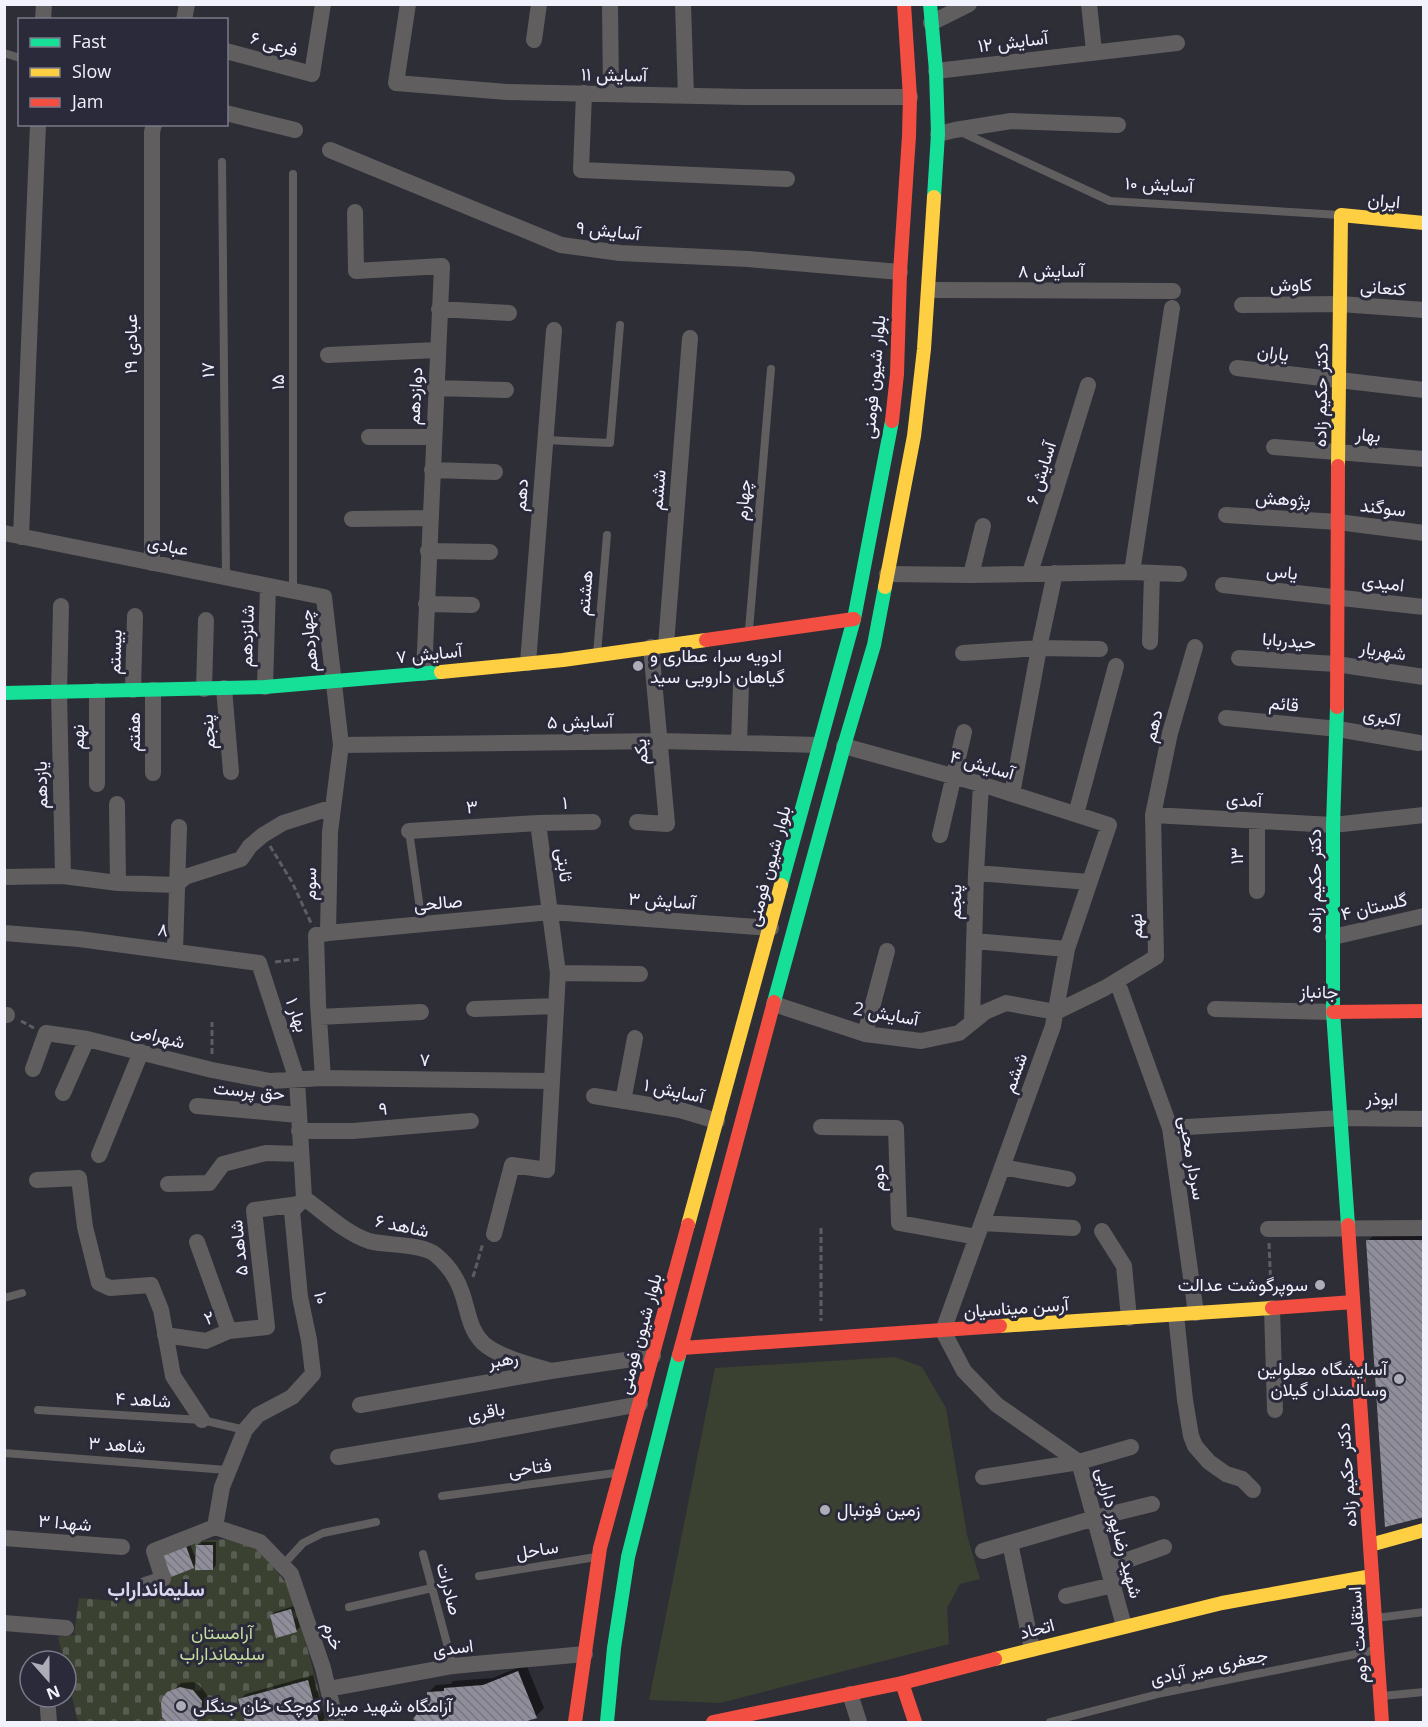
<svg xmlns="http://www.w3.org/2000/svg" width="1428" height="1727" viewBox="0 0 1428 1727" font-family="'Open Sans',Vazirmatn,sans-serif">
  <defs>
    <pattern id="cemetery-stones" width="16" height="16" patternUnits="userSpaceOnUse" patternTransform="scale(1.5)"><rect width="16" height="16" fill="#3a4131"/><path d="M2 7V4a2 2 0 0 1 4 0v3zM10 15v-3a2 2 0 0 1 4 0v3z" fill="#575d50"/></pattern>
    <pattern id="building-back-hatch" width="6" height="6" patternUnits="userSpaceOnUse" patternTransform="scale(1.5)"><rect width="6" height="6" fill="#8f8e9a"/><path d="M-1 5l2 2M0 0l6 6M5-1l2 2" fill="none" stroke="#76767f"/></pattern>
  </defs>
  <rect width="100%" height="100%" fill="#2e2e37"/>
  <!-- cemetery -->
  <path fill="url(#cemetery-stones)" d="M243,1538L270,1562L288,1586L301,1625L327,1722H78L66,1671V1661H64L58,1637L74,1635L79,1598L115,1601L171,1581L160,1554L197,1541Z"/>
  <!-- pitch -->
  <path fill="#3a4131" d="M895,1357L922,1367L946,1408L967,1535L980,1579L960,1584L947,1608L949,1644L720,1703L649,1700L715,1368Z"/>
  <!-- shadow -->
  <path fill="#0007" d="M1424,1232V1516L1368,1241L1376,1233Z
    M201,1542H216V1565L213,1569L197,1563L193,1566L171,1575L164,1556L190,1544L197,1562V1545Z
    M294,1606L300,1627L296,1631L271,1615L275,1612Z
    M526,1664L544,1708L536,1716L520,1722H420L415,1718L429,1702L428,1693L436,1685L451,1684L453,1681L493,1678Z
    M313,1675L325,1718L321,1722H246L240,1699L246,1694Z
    M193,1682L199,1685L207,1695L206,1708L203,1713L192,1722H170L164,1716L165,1698L181,1683Z"/>
  <!-- building -->
  <path fill="url(#building-back-hatch)" d="M1366,1240H1424V1517L1385,1527Z
    M196,1545H213V1570H195Z
    M186,1546L194,1568L171,1577L162,1555Z
    M291,1609L297,1632L276,1638L270,1615Z
    M518,1671L537,1718L524,1722H417L413,1719L427,1701V1692L444,1691V1688L483,1685Z
    M308,1680L319,1722H245L238,1699Z
    M180,1687L193,1690L202,1701L201,1715L196,1722H167L162,1717L161,1703L163,1697L167,1692Z"/>
  <g fill="none" stroke-linecap="round" stroke-linejoin="round">
    <!-- path -->
    <path stroke="#5e5d61" stroke-width="3" stroke-dasharray="6 3" stroke-linecap="butt" d="M270,846L292,882L311,923
      M275,962L302,959
      M21,1021L34,1028
      M212,1054V1022
      M821,1228V1321
      M1269,1243L1271,1290
      M473,1277L483,1243"/>
    <!-- lane -->
    <path stroke="#615e60" stroke-width="8" d="M4,53L20,58
      M961,132L1110,201L1340,215
      M222,162L226,578
      M293,174V591
      M545,440L610,443L620,325
      M749,630L771,369
      M597,654L607,535
      M409,831L422,923
      M4,1298L22,1293
      M38,1410L202,1420L245,1430
      M4,1453L227,1470
      M442,1496L615,1473
      M423,1554L453,1666
      M283,1565L303,1543L323,1533L376,1522
      M479,1576L596,1557
      M349,1607L432,1588
      M1376,1618L1424,1612
      M1382,1696L1424,1692
      M1050,1722L1162,1693L1376,1650"/>
    <!-- street -->
    <path stroke="#615e60" stroke-width="16" d="M408,4L396,83L507,92L745,97H910
      M610,4L611,94
      M683,4L686,96
      M1089,4L1094,51
      M43,20L44,4
      M184,20L187,4
      M931,23L969,4
      M534,40L539,4
      M226,51L312,74L323,4
      M936,71L1177,43
      M584,93L581,170L787,179
      M226,113L295,130
      M938,134L955,130L1011,121L1118,125
      M330,150L561,245L620,253L748,259L900,272
      M355,212L356,271L442,266L424,673
      M929,290L1173,291
      M1242,305L1340,304L1424,310
      M439,309L509,313
      M328,355L437,350
      M1237,368L1424,390
      M435,388L506,390
      M369,437H433
      M1274,447L1424,459
      M432,470L495,472
      M1226,515L1338,522L1424,533
      M352,519L430,518
      M4,533L324,597L341,745L330,832L328,933L316,935L318,1003L323,1078
      M21,537L38,124
      M428,551L490,552
      M152,563V132L154,124
      M1132,572L1172,308
      M1030,573L1088,385
      M887,574L971,575L1132,572L1179,574
      M971,575L983,526
      M1223,585L1424,607
      M426,604L472,605
      M61,606L59,692L63,876
      M1150,642L1152,574
      M666,645L690,338
      M963,653L1039,648L1100,649
      M1239,658L1336,664L1424,677
      M528,663L554,330
      M265,687L268,586
      M224,688L231,772
      M204,689L206,620
      M133,690L135,616
      M97,691V784
      M1226,718L1338,729L1419,743
      M739,743L741,685
      M341,745L660,741L819,745
      M844,746L981,784L1109,825L1067,949L1053,1026L943,1331L964,1371L997,1405L1079,1462L1124,1626
      M153,773V690
      M1012,794L1039,648L1055,573
      M117,804L118,883
      M1076,814L1116,666
      M1153,815L1333,825L1424,815
      M637,822L667,824L651,647
      M409,831L538,823L593,822
      M940,835L964,732
      M976,873L1089,882
      M4,877L63,876L118,883L176,885L185,877L241,859L250,846L263,835L283,823L333,807
      M1257,891V821
      M4,933L79,939L259,963L297,1080L304,1198L292,1211L300,1297L309,1340L313,1374L292,1397L258,1415L245,1430L222,1487L215,1527L260,1542L291,1574L323,1668L336,1722
      M328,933L551,912L771,928
      M1333,937L1424,916
      M974,941L1067,949
      M175,951L179,827
      M558,973L640,974
      M1117,981L1170,1128L1196,1313
      M774,1004L865,1034L921,1041L959,1033L985,1012L1006,1003L1056,1012L1105,988L1156,957L1153,815L1170,733L1195,647
      M474,1009L556,1006
      M1215,1009L1333,1012
      M4,1015H7
      M319,1017L421,1012
      M972,1022L976,873L981,784
      M865,1034L887,951
      M33,1069L46,1033L87,1039L212,1070L270,1081L323,1078L552,1081
      M63,1093L87,1039
      M594,1096L680,1110L717,1121
      M623,1101L635,1038
      M197,1106L298,1115
      M821,1127L896,1128L899,1223L977,1237
      M1170,1128L1341,1118L1424,1119
      M299,1131H353L471,1121
      M99,1155L141,1052
      M1002,1167L1068,1179
      M37,1180L79,1178L85,1227L99,1283L110,1288L151,1285L161,1310L173,1376L202,1420
      M168,1184L209,1183L223,1164L266,1153L301,1154
      M304,1198C324,1212 345,1233 369,1241C386,1246 422,1243 436,1255C448,1265 457,1278 462,1293C468,1310 469,1329 483,1343C498,1357 532,1365 551,1371
      M982,1223L1073,1228
      M1268,1229L1424,1228
      M1102,1231L1124,1266L1129,1318
      M494,1234L512,1165L547,1170L558,973L538,823
      M197,1242L229,1331
      M1272,1308L1275,1410
      M1176,1315L1185,1400L1191,1436L1195,1446L1209,1462L1226,1474L1242,1479L1253,1490
      M165,1335L206,1341L229,1331L267,1327L254,1210L299,1204
      M360,1405L551,1371L653,1356
      M338,1457L477,1434L640,1404
      M983,1477L1079,1462L1131,1447
      M4,1538L122,1547
      M1010,1543L1032,1649
      M983,1551L1095,1518L1152,1504
      M1108,1567L1164,1547
      M145,1585L163,1579L154,1551L215,1527
      M1066,1596L1113,1585
      M4,1623L66,1628
      M328,1689L453,1666L585,1654
      M850,1694L859,1722
      M47,1697L49,1722"/>
    <!-- fast -->
    <path stroke="#16e098" stroke-width="14" d="M930,4L936,71L938,134L934,197
      M4,693L265,687L441,672
      M1337,707L1333,825V1012L1348,1225
      M781,885L854,619L892,421
      M774,1002L844,746L874,645L885,587
      M607,1722L614,1648L628,1557L679,1355"/>
    <!-- slow -->
    <path stroke="#ffcf43" stroke-width="14" d="M1338,466L1341,215L1424,223
      M885,587L914,436L924,349L934,197
      M441,672L563,660L706,640
      M688,1225L781,885
      M1000,1326L1272,1308
      M1370,1545L1424,1530
      M995,1659L1222,1603L1372,1576"/>
    <!-- jam -->
    <path stroke="#f24e42" stroke-width="14" d="M892,421L897,374L900,272L909,136L910,97L904,4
      M706,640L854,619
      M1337,707L1338,466
      M1333,1012L1424,1011
      M1348,1225L1382,1722
      M1272,1308L1353,1302
      M682,1348L1000,1326
      M679,1355L774,1002
      M902,1683L915,1722
      M575,1722L600,1548L688,1225
      M713,1722L902,1683L995,1659"/>
  </g>
  <!-- markers -->
  <g fill="#adadb8" stroke="#2b2a3b" stroke-width="2">
    <circle cx="638" cy="666" r="6"/>
    <circle cx="1320" cy="1285" r="6"/>
    <circle cx="1399" cy="1379" r="6"/>
    <circle cx="825" cy="1510" r="6"/>
    <circle cx="181" cy="1706" r="6"/>
  </g>
  <g text-anchor="middle" stroke-width="6" stroke-linejoin="round" paint-order="stroke">
    <!-- street labels -->
    <g font-size="18" fill="#f2f2fd" stroke="#2b2a3b">
      <text transform="translate(1013 42) rotate(-7)" y="6">آسایش ۱۲</text>
      <text transform="translate(274 44) rotate(16)" y="6">فرعی ۶</text>
      <text transform="translate(614 75) rotate(1)" y="6">آسایش ۱۱</text>
      <text transform="translate(1159 185) rotate(3)" y="6">آسایش ‍۱۰</text>
      <text transform="translate(1384 201) rotate(5)" y="6">ایران</text>
      <text transform="translate(608 231) rotate(6)" y="6">آسایش ۹</text>
      <text x="1051" y="277">آسایش ۸</text>
      <text x="1291" y="291">کاوش</text>
      <text transform="translate(1383 288) rotate(4)" y="6">کنعانی</text>
      <text transform="translate(131 344) rotate(-90)" y="6">عبادی ۱۹</text>
      <text transform="translate(1273 353) rotate(7)" y="6">یاران</text>
      <text transform="translate(208 370) rotate(-91)" y="6">۱۷</text>
      <text transform="translate(874 377) rotate(-85)" y="6">بلوار شیون فومنی</text>
      <text transform="translate(278 382) rotate(-90)" y="6">۱۵</text>
      <text transform="translate(1321 395) rotate(-89)" y="6">دکتر حکیم زاده</text>
      <text transform="translate(415 396) rotate(-87)" y="6">دوازدهم</text>
      <text transform="translate(1368 435) rotate(5)" y="6">بهار</text>
      <text transform="translate(1041 473) rotate(-73)" y="6">آسایش ۶</text>
      <text transform="translate(658 490) rotate(-85)" y="6">ششم</text>
      <text transform="translate(521 495) rotate(-86)" y="6">دهم</text>
      <text transform="translate(1283 499) rotate(3)" y="6">پژوهش</text>
      <text transform="translate(743 500) rotate(-85)" y="6">چهارم</text>
      <text transform="translate(1383 508) rotate(7)" y="6">سوگند</text>
      <text transform="translate(168 546) rotate(11)" y="6">عبادی</text>
      <text transform="translate(1282 572) rotate(6)" y="6">یاس</text>
      <text transform="translate(1383 583) rotate(7)" y="6">امیدی</text>
      <text transform="translate(585 593) rotate(-85)" y="6">هشتم</text>
      <text transform="translate(247 636) rotate(-88)" y="6">شانزدهم</text>
      <text transform="translate(309 641) rotate(-96)" y="6">چهاردهم</text>
      <text transform="translate(1289 641) rotate(4)" y="6">حیدربابا</text>
      <text transform="translate(1383 651) rotate(9)" y="6">شهریار</text>
      <text transform="translate(115 652) rotate(-88)" y="6">بیستم</text>
      <text transform="translate(429 654) rotate(-6)" y="6">آسایش ۷</text>
      <text transform="translate(1284 704) rotate(6)" y="6">قائم</text>
      <text transform="translate(1382 717) rotate(10)" y="6">اکبری</text>
      <text transform="translate(580 722) rotate(-1)" y="6">آسایش ۵</text>
      <text transform="translate(1153 726) rotate(-76)" y="6">دهم</text>
      <text transform="translate(134 732) rotate(-90)" y="6">هفتم</text>
      <text transform="translate(208 732) rotate(-95)" y="6">پنجم</text>
      <text transform="translate(78 737) rotate(-90)" y="6">نهم</text>
      <text transform="translate(641 752) rotate(-95)" y="6">یکم</text>
      <text transform="translate(982 765) rotate(16)" y="6">آسایش ۴</text>
      <text transform="translate(41 785) rotate(-91)" y="6">یازدهم</text>
      <text transform="translate(1244 800) rotate(3)" y="6">آمدی</text>
      <text transform="translate(565 803) rotate(-1)" y="6">۱</text>
      <text transform="translate(472 807) rotate(-4)" y="6">۳</text>
      <text transform="translate(1237 856) rotate(-90)" y="6">۱۳</text>
      <text transform="translate(564 865) rotate(82)" y="6">ثابتی</text>
      <text transform="translate(769 866) rotate(-75)" y="6">بلوار شیون فومنی</text>
      <text transform="translate(1315 881) rotate(-90)" y="6">دکتر حکیم زاده</text>
      <text transform="translate(310 884) rotate(-89)" y="6">سوم</text>
      <text transform="translate(662 901) rotate(4)" y="6">آسایش ۳</text>
      <text transform="translate(955 902) rotate(-89)" y="6">پنجم</text>
      <text transform="translate(438 903) rotate(-5)" y="6">صالحی</text>
      <text transform="translate(1374 907) rotate(-13)" y="6">گلستان ۴</text>
      <text transform="translate(1136 926) rotate(-91)" y="6">نهم</text>
      <text transform="translate(163 930) rotate(7)" y="6">۸</text>
      <text transform="translate(1319 992) rotate(1)" y="6">جانباز</text>
      <text transform="translate(886 1014) rotate(10)" y="6">آسایش 2</text>
      <text transform="translate(297 1015) rotate(71)" y="6">بهار ۱</text>
      <text transform="translate(158 1036) rotate(15)" y="6">شهرامی</text>
      <text transform="translate(425 1060) rotate(1)" y="6">۷</text>
      <text transform="translate(1015 1073) rotate(-70)" y="6">ششم</text>
      <text transform="translate(249 1091) rotate(5)" y="6">حق پرست</text>
      <text transform="translate(674 1091) rotate(12)" y="6">آسایش ۱</text>
      <text transform="translate(1382 1099) rotate(1)" y="6">ابوذر</text>
      <text transform="translate(383 1109) rotate(-5)" y="6">۹</text>
      <text transform="translate(1192 1158) rotate(80)" y="6">سردار محبی</text>
      <text transform="translate(878 1178) rotate(-92)" y="6">دوم</text>
      <text transform="translate(402 1226) rotate(12)" y="6">شاهد ۶</text>
      <text transform="translate(239 1248) rotate(-96)" y="6">شاهد ۵</text>
      <text transform="translate(321 1298) rotate(81)" y="6">۱۰</text>
      <text transform="translate(1016 1308) rotate(-4)" y="6">آرسن میناسیان</text>
      <text transform="translate(209 1318) rotate(-20)" y="6">۲</text>
      <text transform="translate(640 1334) rotate(-75)" y="6">بلوار شیون فومنی</text>
      <text transform="translate(503 1360) rotate(-10)" y="6">رهبر</text>
      <text transform="translate(143 1400) rotate(3)" y="6">شاهد ۴</text>
      <text transform="translate(486 1412) rotate(-10)" y="6">باقری</text>
      <text transform="translate(117 1445) rotate(4)" y="6">شاهد ۳</text>
      <text transform="translate(530 1468) rotate(-8)" y="6">فتاحی</text>
      <text transform="translate(1347 1475) rotate(-94)" y="6">دکتر حکیم زاده</text>
      <text transform="translate(65 1523) rotate(5)" y="6">شهدا ۳</text>
      <text transform="translate(1119 1533) rotate(75)" y="6">شهید رضاپور دارابی</text>
      <text transform="translate(537 1550) rotate(-9)" y="6">ساحل</text>
      <text transform="translate(449 1589) rotate(75)" y="6">صادرات</text>
      <text transform="translate(1037 1629) rotate(-15)" y="6">اتحاد</text>
      <text transform="translate(1358 1635) rotate(-94)" y="6">استقامت دوم</text>
      <text transform="translate(333 1636) rotate(71)" y="6">خرم</text>
      <text transform="translate(453 1648) rotate(-7)" y="6">اسدی</text>
      <text transform="translate(1209 1667) rotate(-12)" y="6">جعفری میر آبادی</text>
    </g>
    <!-- poi labels -->
    <g font-size="18" fill="#f2f2fd" stroke="#2b2a3b" text-anchor="start">
      <text x="650" y="662">ادویه سرا، عطاری و<tspan x="650" dy="21">گیاهان دارویی سید</tspan></text>
      <text x="1308" y="1291" text-anchor="end">سوپرگوشت عدالت</text>
      <text x="1387" y="1375" text-anchor="end">آسایشگاه معلولین<tspan x="1387" dy="21">وسالمندان گیلان</tspan></text>
      <text x="837" y="1516">زمین فوتبال</text>
      <text x="193" y="1712">آرامگاه شهید میرزا کوچک خان جنگلی</text>
    </g>
    <!-- park labels -->
    <g font-size="18" fill="#c3dd9f" stroke="#2b2a3b">
      <text x="222" y="1639">آرامستان<tspan x="222" dy="21">سلیمانداراب</tspan></text>
    </g>
    <!-- neighbourhood labels -->
    <g font-size="20" font-weight="bold" fill="#d8d7ee" stroke="#2b2a3b">
      <text x="156" y="1596">سلیمانداراب</text>
    </g>
  </g>
  <!-- border -->
  <rect width="1428" height="1727" fill="none" stroke="#f2f2fd" stroke-width="12"/>
  <!-- legend -->
  <rect x="18" y="18" width="210" height="108" fill="#2b2a3b" stroke="#7b7a89" stroke-width="1.5"/>
  <rect x="30" y="38" width="30" height="9" fill="#16e098" stroke="#7b7a89" stroke-width="1.5"/>
  <text x="72" y="48" font-size="18" fill="#f2f2fd">Fast</text>
  <rect x="30" y="68" width="30" height="9" fill="#ffcf43" stroke="#7b7a89" stroke-width="1.5"/>
  <text x="72" y="78" font-size="18" fill="#f2f2fd">Slow</text>
  <rect x="30" y="98" width="30" height="9" fill="#f24e42" stroke="#7b7a89" stroke-width="1.5"/>
  <text x="72" y="108" font-size="18" fill="#f2f2fd">Jam</text>
  <!-- north arrow -->
  <g transform="translate(48 1679) rotate(159)"><circle r="28" fill="#2b2a3b" stroke="#7b7a89" stroke-width="1.5"/>
  <path d="M0-4.5L10 22L0 15L-10 22Z" fill="#adadb8"/>
  <text y="-9" font-size="16" font-weight="bold" text-anchor="middle" fill="#f2f2fd">N</text>
  </g>
</svg>
